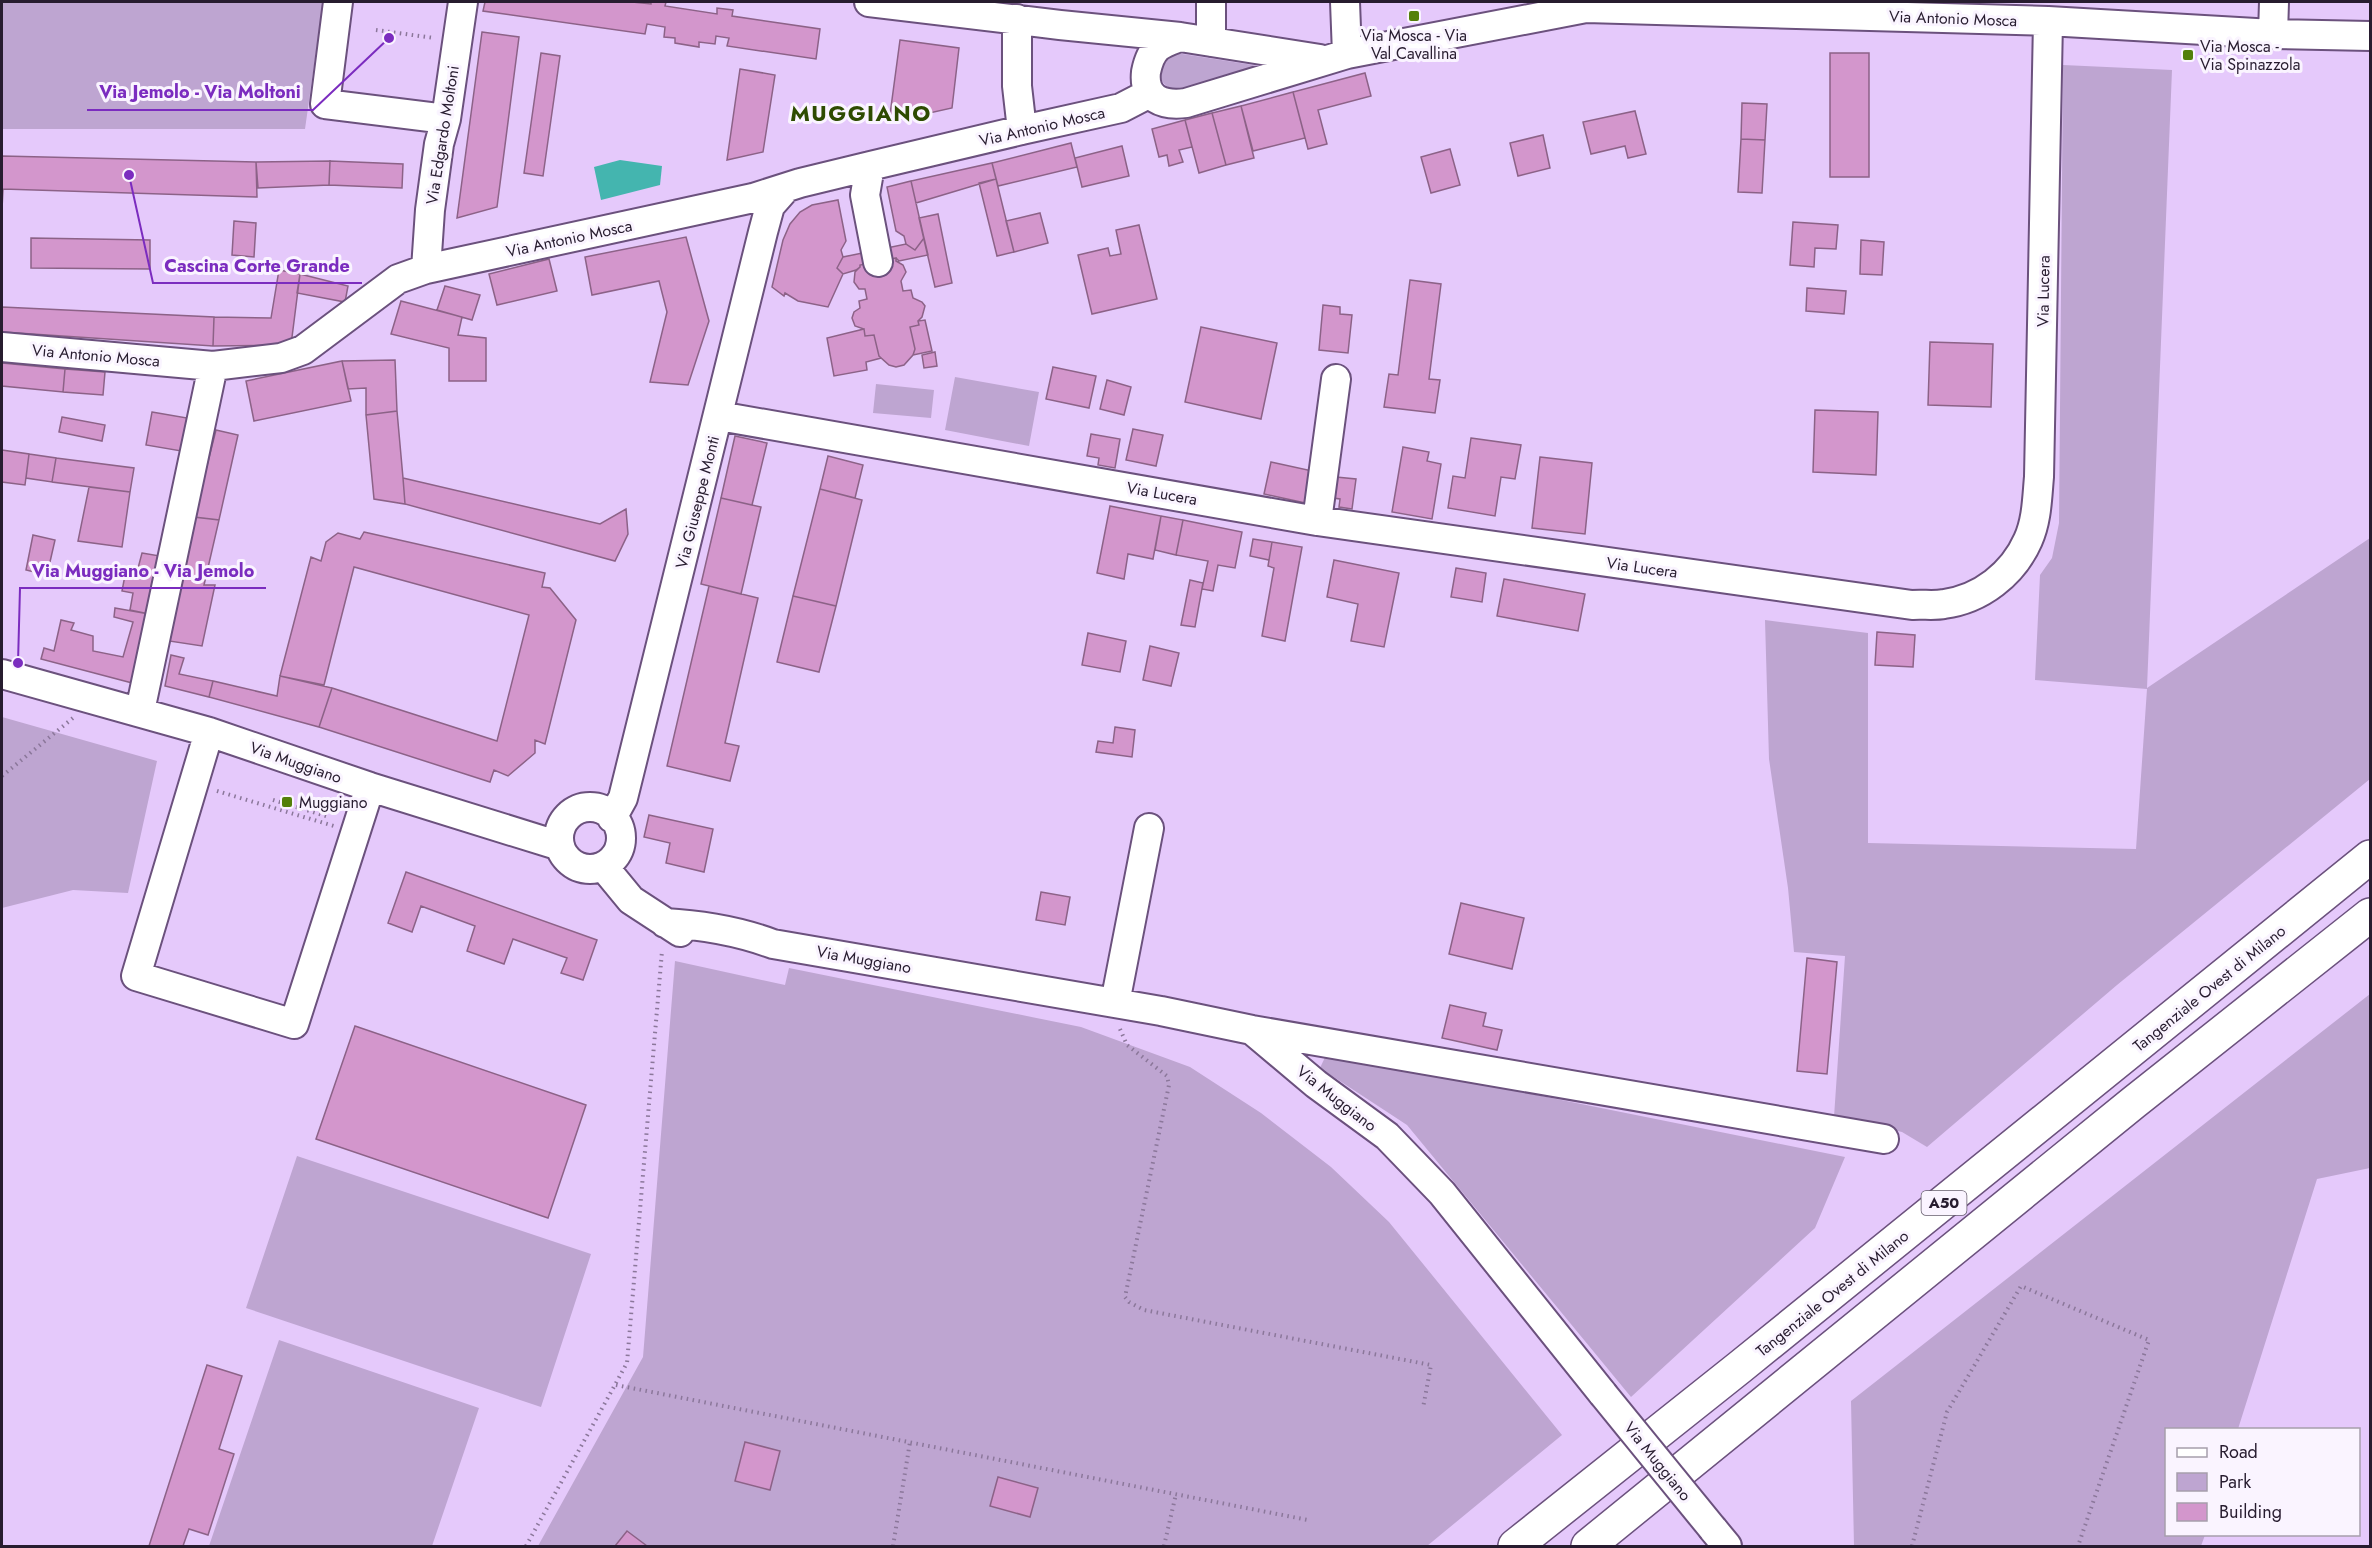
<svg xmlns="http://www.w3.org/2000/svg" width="2372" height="1548" viewBox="0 0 2372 1548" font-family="Jost,sans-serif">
  <rect width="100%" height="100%" fill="#e5c9fb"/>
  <!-- green -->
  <path fill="#bea5d1" d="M2,2H323L305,129H2Z
    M1176,53L1259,66L1260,67L1258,70L1179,89C1168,89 1163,85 1159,75L1163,58Z
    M2063,65L2172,70L2147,688L2370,538V779L2117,985L1927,1147L1902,1132L1834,1117L1845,956L1794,952L1788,888L1769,759L1765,620L1868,633V843L2136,849L2147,689L2035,680L2040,575L2052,558L2059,523Z
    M955,377L1039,392L1029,446L945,430Z
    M876,384L934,390L931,418L873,413Z
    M2,717L157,761L128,893L73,890L2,908Z
    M675,961L785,985L789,968L1081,1027L1190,1067L1261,1113L1331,1167L1389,1222L1562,1435L1427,1546H538L643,1357Z
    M2370,994V1168L2317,1179L2238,1429L2166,1430V1534L2205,1535L2201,1546H1854L1851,1401Z
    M1327,1053L1845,1157L1815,1228L1631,1397L1407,1125L1320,1068Z
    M297,1156L591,1254L541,1407L246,1308Z
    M279,1340L479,1408L432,1546H209Z"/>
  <!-- water -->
  <path fill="#44b5af" d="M620,160L662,166L660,185L601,200L594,167Z"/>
  <!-- building -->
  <path fill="#d396cc" stroke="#8c6287" stroke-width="1.5" d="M485,2H632L651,4V2H666L665,6L717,14V8L733,10L732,16L820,29L816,59L727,46L729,38L716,36L715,44L699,42V47L675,43V38L664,37L665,27L647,24L645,34L483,11Z
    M482,32L519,37L497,207L457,218Z
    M900,40L959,48L952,108L889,122Z
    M541,53L560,56L543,176L524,173Z
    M1830,53H1869V177H1830Z
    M740,69L775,75L763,152L727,160Z
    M1365,73L1371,96L1318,110L1327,144L1308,149L1293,92Z
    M1293,92L1305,138L1253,151L1241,106Z
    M1742,103L1767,104L1765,140L1741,139Z
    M1241,106L1254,158L1226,165L1212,113Z
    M1635,111L1646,154L1628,158L1625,146L1591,154L1583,122Z
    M1212,113L1226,165L1199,173L1185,120Z
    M1185,120L1192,147L1179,150L1183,162L1169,166L1167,155L1159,157L1152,129Z
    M1543,135L1550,168L1518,176L1510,143Z
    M1741,139L1765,140L1762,193L1738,192Z
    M1071,143L1077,167L998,186L992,163Z
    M1122,146L1129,176L1082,187L1075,158Z
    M1450,149L1460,185L1431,193L1421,157Z
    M2,156L256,162L257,197L3,189L2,209Z
    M330,161L403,164L402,188L329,185Z
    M330,161L329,185L258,188L256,162Z
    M992,163L996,179L916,203L911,181Z
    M996,179L1014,252L997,256L979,183Z
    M911,181L924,238L915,250L906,244L904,236L896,231L887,187Z
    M838,200L846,241L841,250L843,257L837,268L843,274L828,307L798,301L785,293L784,296L772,287L783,240L790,224L800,212L812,205Z
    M1040,213L1048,243L1014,252L1006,221Z
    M938,214L952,283L935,287L919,218Z
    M234,221L256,223L254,257L232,255Z
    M1793,222L1838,225L1836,249L1815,248L1814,267L1790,265Z
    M1139,225L1157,299L1092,314L1078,255L1108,248L1110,256L1121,254L1116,230Z
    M686,237L709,321L688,385L650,382L667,312L659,281L592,295L585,257Z
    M31,238L150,240V269L31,268Z
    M924,238L928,255L899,261L896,258L860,265V267L856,270L843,274L837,268L843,257L906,244L915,250Z
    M1861,240L1884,242L1882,275L1860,274Z
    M896,258V261L903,265L906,272L901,281L903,291L911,290L913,298L922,302L925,306L922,317L918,321L919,325L910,327L915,349L913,355L904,365L896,367L889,365L879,356L874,335L865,336L864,329L855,326L852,318L854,312L860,308L859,301L867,299L865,289H859L854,282L855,272L860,267V265Z
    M549,259L557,291L497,305L489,274Z
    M279,270L300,274L291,345L213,346L214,317L271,318Z
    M300,274L348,286L345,302L297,293Z
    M1410,280L1441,284L1429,379L1440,380L1435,413L1384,407L1389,374L1398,375Z
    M445,286L480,295L472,320L437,310Z
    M1807,288L1846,291L1844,314L1806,311Z
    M401,301L462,317L458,335L486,338V381H449V348L391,334Z
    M1323,305L1340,307V314L1352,315L1348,353L1319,350Z
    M2,307L214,317L213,346L2,332Z
    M925,320L932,351L913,355L915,349L910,327L919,325L918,321Z
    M1201,327L1277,343L1261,419L1185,402Z
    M864,329L865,336L874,335L879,356L881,358L866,362L867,370L834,376L827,338Z
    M1930,342L1993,344L1991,407L1928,405Z
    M935,352L937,366L924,368L922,355Z
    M395,360L397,411L366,415V388L348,389L342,361Z
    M342,361L351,401L254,421L246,381Z
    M2,363L65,369L63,392L2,386Z
    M1053,367L1096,376L1089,408L1046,399Z
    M65,369L105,372L103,395L63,392Z
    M1107,380L1131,387L1124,415L1100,409Z
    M1815,410L1878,412L1876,475L1813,472Z
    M397,411L403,478L405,504L374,499L366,415Z
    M152,412L193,419L187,452L146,445Z
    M62,417L105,425L102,441L59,432Z
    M1133,429L1163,435L1156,466L1126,460Z
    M216,430L238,435L219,520L194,517Z
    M1091,434L1120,439L1115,468L1098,465L1099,458L1087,456Z
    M735,436L767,443L752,505L721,498Z
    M1471,438L1521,445L1515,479L1501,477L1495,516L1448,508L1453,476L1465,478Z
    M1403,447L1429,452L1427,461L1441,464L1432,519L1392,512Z
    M2,450L29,454L25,485L2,482Z
    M29,454L56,458L52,482L26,478Z
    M828,456L863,465L855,498L820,489Z
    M1540,457L1592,463L1585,534L1532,528Z
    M56,458L134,468L130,492L52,482Z
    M1271,462L1317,472L1310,504L1264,494Z
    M1336,477L1356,479L1352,509L1339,507L1340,499L1333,498Z
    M403,478L600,524L626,509L628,534L615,561L405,504Z
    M89,487L130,492L122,547L78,541Z
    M820,489L862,500L836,606L793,596Z
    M721,498L761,507L741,594L701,584Z
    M1110,506L1161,516L1153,559L1128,554L1124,579L1097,573Z
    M1161,516L1183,520L1176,555L1155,550Z
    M194,517L219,520L204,585H215L202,646L169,641Z
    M1183,520L1242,532L1235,568L1218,565L1213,591L1202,589L1208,561L1176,555Z
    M364,532L545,573L542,587L550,588L576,620L545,744L535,740V753L508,776L494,770L490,782L319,727L332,688L497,741L529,615L354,567L324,685L280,676L311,557L321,561L326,542L338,533L360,539Z
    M33,535L55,540L47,575L26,570Z
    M1253,539L1272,542L1269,560L1250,556Z
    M1272,542L1302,547L1285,641L1262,636L1274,568L1268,566Z
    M142,553L160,556L149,614L130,610L133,593L122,591L126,570L137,572Z
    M1334,560L1399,573L1384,647L1351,641L1358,604L1327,597Z
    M1456,568L1486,573L1482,602L1451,597Z
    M1504,579L1585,594L1578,631L1497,616Z
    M1190,580L1203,583L1195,627L1181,625Z
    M709,586L758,598L725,743L739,746L730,781L667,766Z
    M793,596L836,606L819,672L777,662Z
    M115,608L149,614L136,684L41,659L44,648L54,651L61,620L74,623L71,630L93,636V651L123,657L133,622L114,617Z
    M1877,632L1915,635L1913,667L1875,665Z
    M1088,633L1126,641L1120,672L1082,665Z
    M1150,646L1179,653L1171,686L1143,680Z
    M171,655L184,658L179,674L213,681L209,697L165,686Z
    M280,676L332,688L319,727L209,697L213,681L277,696Z
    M1115,727L1135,730L1132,757L1096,752L1098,741L1113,743Z
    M649,815L713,829L704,872L666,863L670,843L644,837Z
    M406,872L597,940L583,980L561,973L567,958L513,939L504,964L467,951L475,926L421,906L412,932L388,923Z
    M1041,892L1070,897L1065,925L1036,920Z
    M1461,903L1524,918L1512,969L1449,954Z
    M1807,958L1837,962L1827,1074L1797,1071Z
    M1450,1005L1486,1013L1483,1026L1502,1030L1497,1050L1442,1038Z
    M355,1026L586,1105L548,1218L316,1139Z
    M207,1365L242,1376L219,1449L234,1454L208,1535L189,1529L183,1546H149Z
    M745,1442L780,1451L770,1490L735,1481Z
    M998,1477L1038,1488L1030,1517L990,1506Z
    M627,1531L647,1546H615Z"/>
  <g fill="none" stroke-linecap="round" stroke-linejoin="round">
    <!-- minor casing -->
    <g stroke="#6b517d" stroke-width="32">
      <path id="minor" d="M338,2L325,104L446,119
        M869,2L1060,25L1180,37L1320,59
        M1211,2V42
        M1345,2L1347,54
        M1017,19V86L1022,130
        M2273,34L2274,2
        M1180,37C1172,40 1165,42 1158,47C1151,53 1148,62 1146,72C1143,99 1163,106 1186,103L1347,54L1586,8L2048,21L2273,34L2370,36
        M870,166L865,195L878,262
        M426,269L430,210L439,144L446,119L463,2
        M2,347L213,366L281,358L303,350L398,279L426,269L753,198L800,183L870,166L1022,130L1121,108L1150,93
        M719,416L1317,521L1912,605C1922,604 1934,606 1944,604C1981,599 2013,574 2028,540C2037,520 2037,498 2039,477L2048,21
        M1317,521L1336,379
        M2,674L209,732L370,787L560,846
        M140,711L213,366
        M209,732L136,976L294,1024L370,787
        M559 838a31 31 0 1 1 62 0a31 31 0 1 1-62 0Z
        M612,818L623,798L763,232L770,206L785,189
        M603,866L631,900L680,932
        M665,923C702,925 738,931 773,944L1161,1011L1252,1030L1884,1139
        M1115,1003L1149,828
        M1253,1031L1316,1084L1387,1136L1442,1193L1603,1394
        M1713,1529L1727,1546"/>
    </g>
    <!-- highway casing -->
    <g stroke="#6b517d" stroke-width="36">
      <path id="highway" d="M1515,1546L1740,1367L2370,857
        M1588,1546L2133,1103L2370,915"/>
    </g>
    <!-- path -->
    <path stroke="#8b779a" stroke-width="4" stroke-dasharray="1.5 4.5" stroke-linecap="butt" d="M376,30L434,38
      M2,776L73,718
      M217,791L334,826
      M273,800L329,817
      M1120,1029L1127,1045L1167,1076L1169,1085L1125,1297L1129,1302L1144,1310L1431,1365L1423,1408
      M616,1385L1308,1520
      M526,1546L627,1363L662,951
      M893,1546L910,1442
      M1164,1546L1176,1494
      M1912,1546L1947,1412L2021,1286L2149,1340L2078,1546"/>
    <!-- minor -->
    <use href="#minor" stroke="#fff" stroke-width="28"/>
    <!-- highway -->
    <use href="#highway" stroke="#fff" stroke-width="33"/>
    <!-- minor-bridge casing -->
    <g stroke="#6b517d" stroke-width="32" stroke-linecap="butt">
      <path id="minor-bridge" d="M1603,1394L1713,1529"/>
    </g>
    <!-- minor-bridge -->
    <use href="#minor-bridge" stroke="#fff" stroke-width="28"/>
  </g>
  <!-- markers -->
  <g fill="#538009" stroke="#faf4ff" stroke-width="2">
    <rect x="1408" y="10" width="12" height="12" rx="3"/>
    <rect x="2182" y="49" width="12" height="12" rx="3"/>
    <rect x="281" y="796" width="12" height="12" rx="3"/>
  </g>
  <g text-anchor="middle" stroke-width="6" stroke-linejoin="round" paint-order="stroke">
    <!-- shield labels -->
    <rect fill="#faf4ff" stroke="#665d6d" stroke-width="1.5" x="1921.5" y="1191" width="45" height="24" rx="4.5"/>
    <g font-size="15" font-weight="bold" fill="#271c2f">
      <text x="1944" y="1208">A50</text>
    </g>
    <!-- street labels -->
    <g font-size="16" fill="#271c2f" stroke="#faf4ff">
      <text transform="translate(1953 18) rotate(2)" y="6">Via Antonio Mosca</text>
      <text transform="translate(1042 126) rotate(-13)" y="6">Via Antonio Mosca</text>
      <text transform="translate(442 135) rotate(-81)" y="6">Via Edgardo Moltoni</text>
      <text transform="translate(569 238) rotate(-12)" y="6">Via Antonio Mosca</text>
      <text transform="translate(2043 291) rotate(-89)" y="6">Via Lucera</text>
      <text transform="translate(96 355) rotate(5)" y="6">Via Antonio Mosca</text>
      <text transform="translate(1162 493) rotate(10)" y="6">Via Lucera</text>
      <text transform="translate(697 502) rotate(-76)" y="6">Via Giuseppe Monti</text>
      <text transform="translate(1642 567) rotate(8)" y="6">Via Lucera</text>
      <text transform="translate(296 762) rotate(19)" y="6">Via Muggiano</text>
      <text transform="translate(864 959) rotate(10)" y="6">Via Muggiano</text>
      <text transform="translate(2209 988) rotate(-39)" y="6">Tangenziale Ovest di Milano</text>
      <text transform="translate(1337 1098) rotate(38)" y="6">Via Muggiano</text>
      <text transform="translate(1832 1293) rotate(-39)" y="6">Tangenziale Ovest di Milano</text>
      <text transform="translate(1658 1461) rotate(51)" y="6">Via Muggiano</text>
    </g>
    <!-- poi labels -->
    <g font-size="16" fill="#271c2f" stroke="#faf4ff" text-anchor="start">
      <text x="1414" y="41" text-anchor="middle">Via Mosca - Via<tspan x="1414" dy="18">Val Cavallina</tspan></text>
      <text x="2200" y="52">Via Mosca -<tspan x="2200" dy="18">Via Spinazzola</tspan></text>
      <text x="299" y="808">Muggiano</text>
    </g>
    <!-- district labels -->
    <g font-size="22" font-weight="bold" letter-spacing="1.5" fill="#2e4b01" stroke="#faf4ff">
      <text x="861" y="121">MUGGIANO</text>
    </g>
  </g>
  <!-- callouts -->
  <path fill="none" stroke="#7b2cbf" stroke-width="2" d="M389 38L313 110H87M129 175L153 283H362M18 663L20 588H266"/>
  <g fill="#7b2cbf" stroke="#faf4ff" stroke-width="2">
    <circle cx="389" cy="38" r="6"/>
    <circle cx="129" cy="175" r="6"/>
    <circle cx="18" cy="663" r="6"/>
  </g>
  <g font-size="18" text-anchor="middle" font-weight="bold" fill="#7b2cbf" stroke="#faf4ff" stroke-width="6" stroke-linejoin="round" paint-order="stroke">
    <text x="200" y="98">Via Jemolo - Via Moltoni</text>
    <text x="257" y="272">Cascina Corte Grande</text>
    <text x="143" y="577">Via Muggiano - Via Jemolo</text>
  </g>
  <!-- border -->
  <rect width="2372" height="1548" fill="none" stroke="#271c2f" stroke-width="6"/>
  <!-- legend -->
  <rect x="2165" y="1428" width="195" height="108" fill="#faf4ff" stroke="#a69eac" stroke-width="1.5"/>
  <rect x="2177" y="1448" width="30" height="9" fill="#ffffff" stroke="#a69eac" stroke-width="1.5"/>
  <text x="2219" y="1458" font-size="18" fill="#271c2f">Road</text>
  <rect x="2177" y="1473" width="30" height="18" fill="#bea5d1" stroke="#a69eac" stroke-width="1.5"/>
  <text x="2219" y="1488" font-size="18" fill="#271c2f">Park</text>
  <rect x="2177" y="1503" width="30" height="18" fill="#d396cc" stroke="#a69eac" stroke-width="1.5"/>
  <text x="2219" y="1518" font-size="18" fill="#271c2f">Building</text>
</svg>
